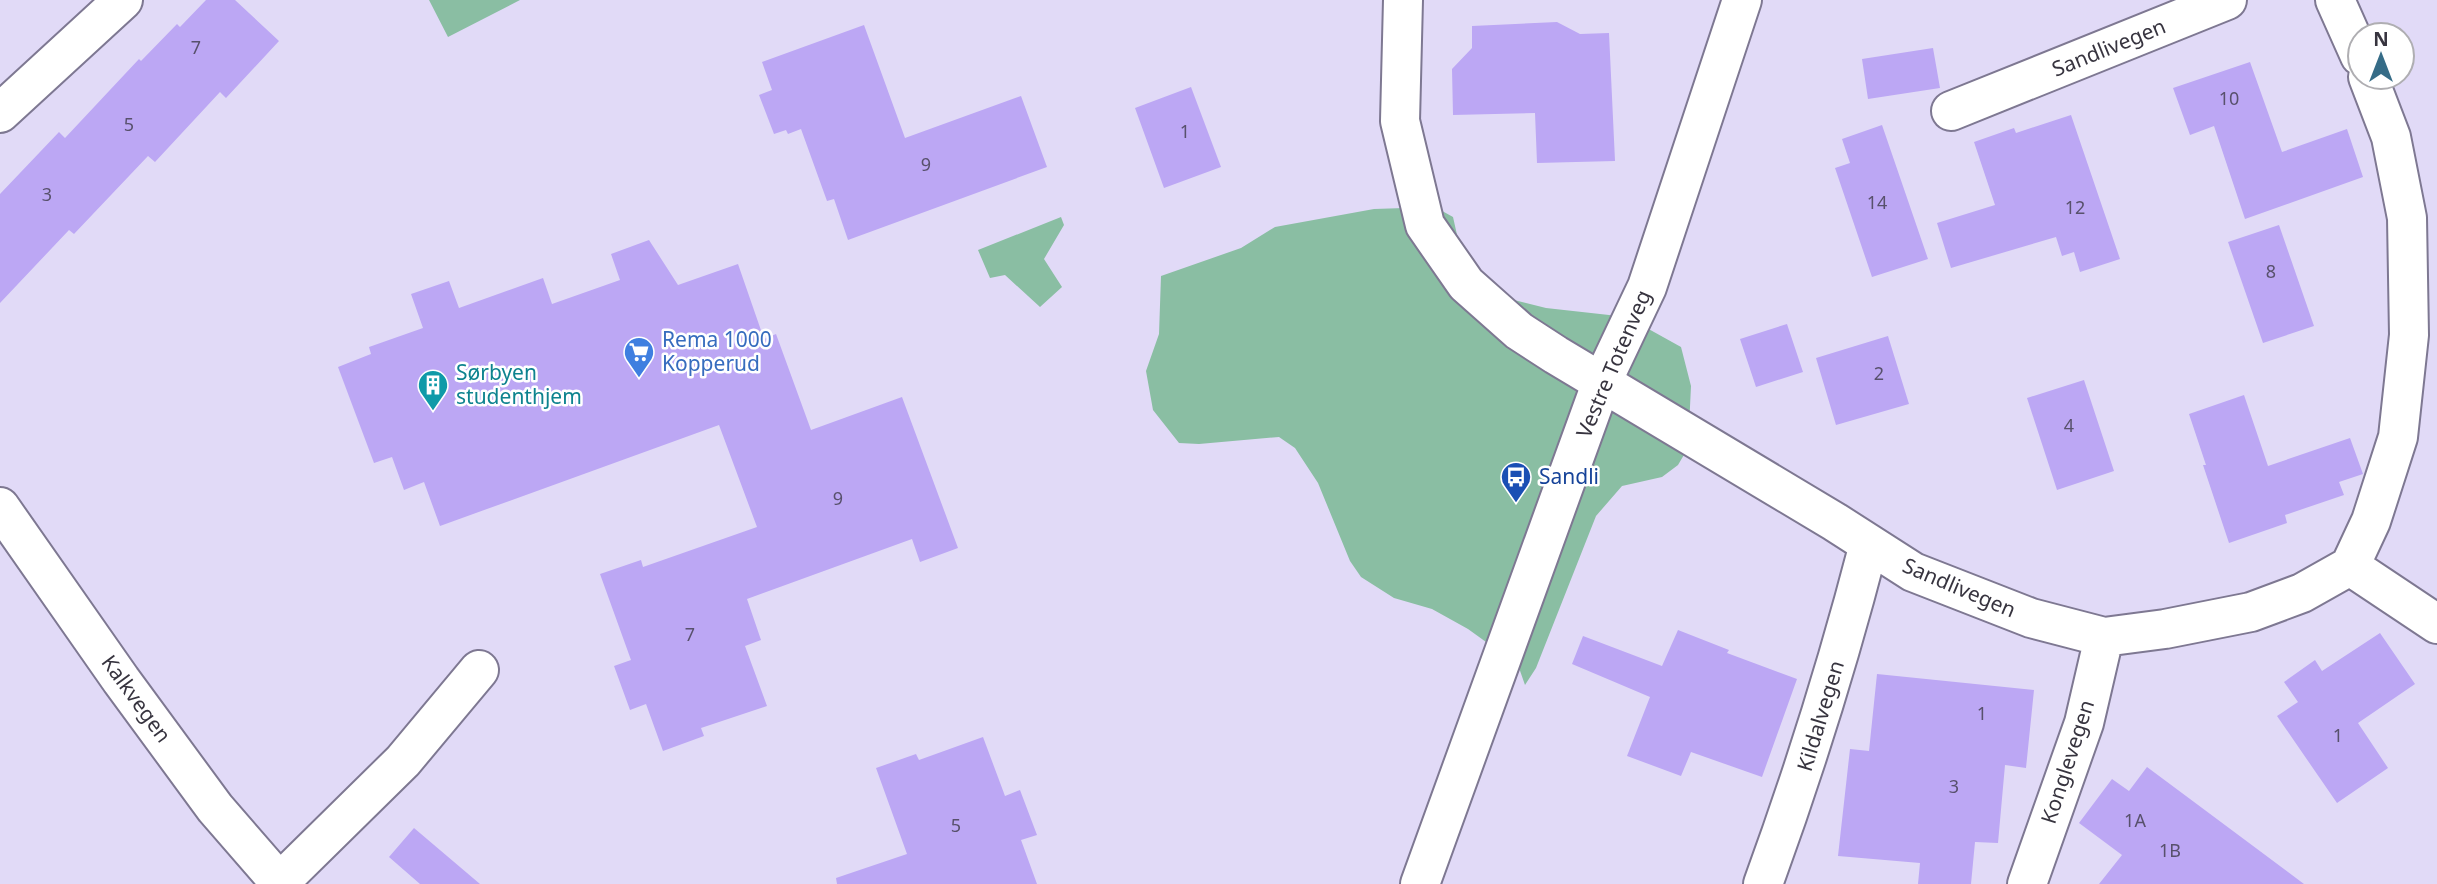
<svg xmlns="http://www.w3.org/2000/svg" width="2437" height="884" viewBox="0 0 2437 884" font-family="'Noto Sans',sans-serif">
  <rect width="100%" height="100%" fill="#e1daf7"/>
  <!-- green -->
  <path fill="#8abea3" d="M429,0H520L448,37Z
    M1435,207L1453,217L1462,257L1506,298L1546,308L1627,317L1681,347L1691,386L1688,448L1678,465L1662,477L1622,486L1596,516L1536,668L1525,685L1518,665L1468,629L1432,609L1394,598L1361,577L1350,561L1318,483L1295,448L1279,437L1199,444L1179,443L1153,410L1146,371L1159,334L1161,276L1241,248L1275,227L1374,209Z
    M1061,217L1064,225L1044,259L1062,287L1040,307L1005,275L990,278L978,250Z"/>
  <!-- building -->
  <path fill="#bca7f4" d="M206,0H235L279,41L226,98L220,92L155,162L148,156L74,234L69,230L0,303V194L59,132L65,138L139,59L141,61L177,24L180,27Z
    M1557,22L1580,34L1609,33L1615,161L1537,163L1535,113L1453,115L1452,69L1472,48V26Z
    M864,25L905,138L1021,96L1047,167L848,240L834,199L827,201L801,129L788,134L786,130L774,134L759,95L772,90L762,62Z
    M1933,48L1940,88L1868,99L1862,59Z
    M2250,62L2282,152L2347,129L2363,177L2245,219L2214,126L2190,135L2173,88Z
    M1191,87L1221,167L1164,188L1135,108Z
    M2071,115L2120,259L2080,272L2074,252L2062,256L2056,237L1951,268L1937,223L1995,205L1974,142L2014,128L2016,133Z
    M1882,125L1928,259L1872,277L1835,168L1850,163L1842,139Z
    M2279,225L2314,326L2263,343L2228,242Z
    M649,240L678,285L738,264L764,339L776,334L811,430L902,397L958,548L920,562L912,539L747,599L761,640L745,646L767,706L701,728L704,736L663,751L646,704L630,710L614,666L631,660L600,574L641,560L643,567L757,527L719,425L440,526L424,482L404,490L392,457L374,463L338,367L371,354L369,347L423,328L411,294L449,281L459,308L543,278L552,304L620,280L611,254Z
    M1787,324L1803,372L1756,387L1740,339Z
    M1888,336L1909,404L1836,425L1816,358Z
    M2084,380L2114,471L2057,490L2027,398Z
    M2244,395L2268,466L2350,438L2363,474L2339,482L2344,495L2285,515L2287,523L2229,543L2203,465H2206L2189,414Z
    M1678,630L1729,650L1727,653L1797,679L1762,777L1691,752L1681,776L1627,756L1650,697L1572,664L1583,636L1662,666Z
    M2380,633L2415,684L2358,723L2388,768L2337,803L2277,716L2298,702L2284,682L2315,660L2322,671Z
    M1877,674L2034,690L2026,768L2005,765L1998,843L1975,842L1971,884H1918L1920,863L1838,856L1850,749L1869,751Z
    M983,737L1005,796L1020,790L1037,835L1021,840L1037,884H837L836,878L907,854L876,768L916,754L919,760Z
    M2147,767L2186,796L2304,884H2099L2122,855L2079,823L2112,779L2129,791Z
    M414,828L480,884H420L389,857Z"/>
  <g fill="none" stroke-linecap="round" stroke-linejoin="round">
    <!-- minor casing -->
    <g stroke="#7e7892" stroke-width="42">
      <path id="minor" d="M1403,0L1400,121L1425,225L1466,284L1519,331L1556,355L1835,522L1913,572L2031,618L2104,637L2165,629L2251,612L2302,593L2350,566L2437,624
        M2335,0L2360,56
        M1951,111L2227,0
        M0,113L123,0
        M0,507L121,680L215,808L281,884
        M2350,566L2371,521L2398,437L2409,335L2407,218L2391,137L2368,77
        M280,882L403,761L479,670
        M1763,884C1804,772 1839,660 1869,544
        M2027,884L2084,723L2104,637"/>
    </g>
    <!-- major casing -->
    <g stroke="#7e7892" stroke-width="42">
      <path id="major" d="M1420,884L1601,384L1647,287L1742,0"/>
    </g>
    <!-- minor -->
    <use href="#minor" stroke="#fff" stroke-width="38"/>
    <!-- major -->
    <use href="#major" stroke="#fff" stroke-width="38"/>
  </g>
  <!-- icons -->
  <defs>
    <g id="supermarket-pin" transform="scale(1.575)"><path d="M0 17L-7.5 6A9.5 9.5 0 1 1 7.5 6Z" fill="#3f7fe0" stroke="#fff"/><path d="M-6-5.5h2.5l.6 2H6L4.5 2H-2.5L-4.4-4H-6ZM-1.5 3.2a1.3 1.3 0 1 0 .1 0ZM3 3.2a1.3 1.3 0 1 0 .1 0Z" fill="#fff"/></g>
    <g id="building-pin" transform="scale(1.575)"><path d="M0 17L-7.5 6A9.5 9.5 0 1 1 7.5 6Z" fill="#0f9aa8" stroke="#fff"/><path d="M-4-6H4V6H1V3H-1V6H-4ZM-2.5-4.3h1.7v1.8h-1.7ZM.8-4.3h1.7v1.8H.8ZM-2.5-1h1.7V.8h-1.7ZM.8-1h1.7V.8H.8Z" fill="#fff"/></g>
    <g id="bus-pin" transform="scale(1.575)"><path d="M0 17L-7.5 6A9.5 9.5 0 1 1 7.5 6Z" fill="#1a4fb4" stroke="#fff"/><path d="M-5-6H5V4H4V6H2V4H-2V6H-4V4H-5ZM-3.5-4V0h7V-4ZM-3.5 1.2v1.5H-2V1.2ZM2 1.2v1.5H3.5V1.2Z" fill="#fff"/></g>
  </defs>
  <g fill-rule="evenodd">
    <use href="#supermarket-pin" x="639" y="352"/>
    <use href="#building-pin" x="433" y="385"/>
    <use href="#bus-pin" x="1516" y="477"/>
  </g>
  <g text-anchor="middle" stroke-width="5" stroke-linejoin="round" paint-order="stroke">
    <!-- number labels -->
    <g font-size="18" fill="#58516c">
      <text x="196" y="54">7</text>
      <text x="2229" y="105">10</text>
      <text x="129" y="131">5</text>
      <text x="1185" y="138">1</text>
      <text x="926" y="171">9</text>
      <text x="47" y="201">3</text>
      <text x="1877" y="209">14</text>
      <text x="2075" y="214">12</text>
      <text x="2271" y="278">8</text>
      <text x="1879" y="380">2</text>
      <text x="2069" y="432">4</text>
      <text x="838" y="505">9</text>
      <text x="690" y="641">7</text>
      <text x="1982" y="720">1</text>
      <text x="2338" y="742">1</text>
      <text x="1954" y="793">3</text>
      <text x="2135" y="827">1A</text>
      <text x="956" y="832">5</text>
      <text x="2170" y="857">1B</text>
    </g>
    <!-- street labels -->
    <g font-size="21" fill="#37343f" stroke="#fff">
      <text transform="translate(2109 48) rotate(-22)" y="7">Sandlivegen</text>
      <text transform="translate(1614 364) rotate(-67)" y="7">Vestre Totenveg</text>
      <text transform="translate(1959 588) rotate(23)" y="7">Sandlivegen</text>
      <text transform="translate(136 699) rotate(54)" y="7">Kalkvegen</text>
      <text transform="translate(1821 716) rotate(-73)" y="7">Kildalvegen</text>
      <text transform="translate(2068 762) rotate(-72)" y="7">Konglevegen</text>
    </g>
    <!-- shop labels -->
    <g font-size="21" fill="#366cbe" stroke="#fff" text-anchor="start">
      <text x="662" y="347">Rema 1000<tspan x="662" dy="24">Kopperud</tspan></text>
    </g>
    <!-- culture labels -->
    <g font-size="21" fill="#0d838f" stroke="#fff" text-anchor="start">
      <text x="456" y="380">Sørbyen<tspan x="456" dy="24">studenthjem</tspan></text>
    </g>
    <!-- transit labels -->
    <g font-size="21" fill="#164399" stroke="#fff" text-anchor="start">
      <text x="1539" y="484">Sandli</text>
    </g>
  </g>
  <!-- north arrow -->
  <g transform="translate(2381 56)"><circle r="33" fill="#ffffff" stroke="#afaeb2" stroke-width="2"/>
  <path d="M0-5L12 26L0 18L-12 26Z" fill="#366c87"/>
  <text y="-10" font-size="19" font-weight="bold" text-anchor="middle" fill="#37343f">N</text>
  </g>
</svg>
